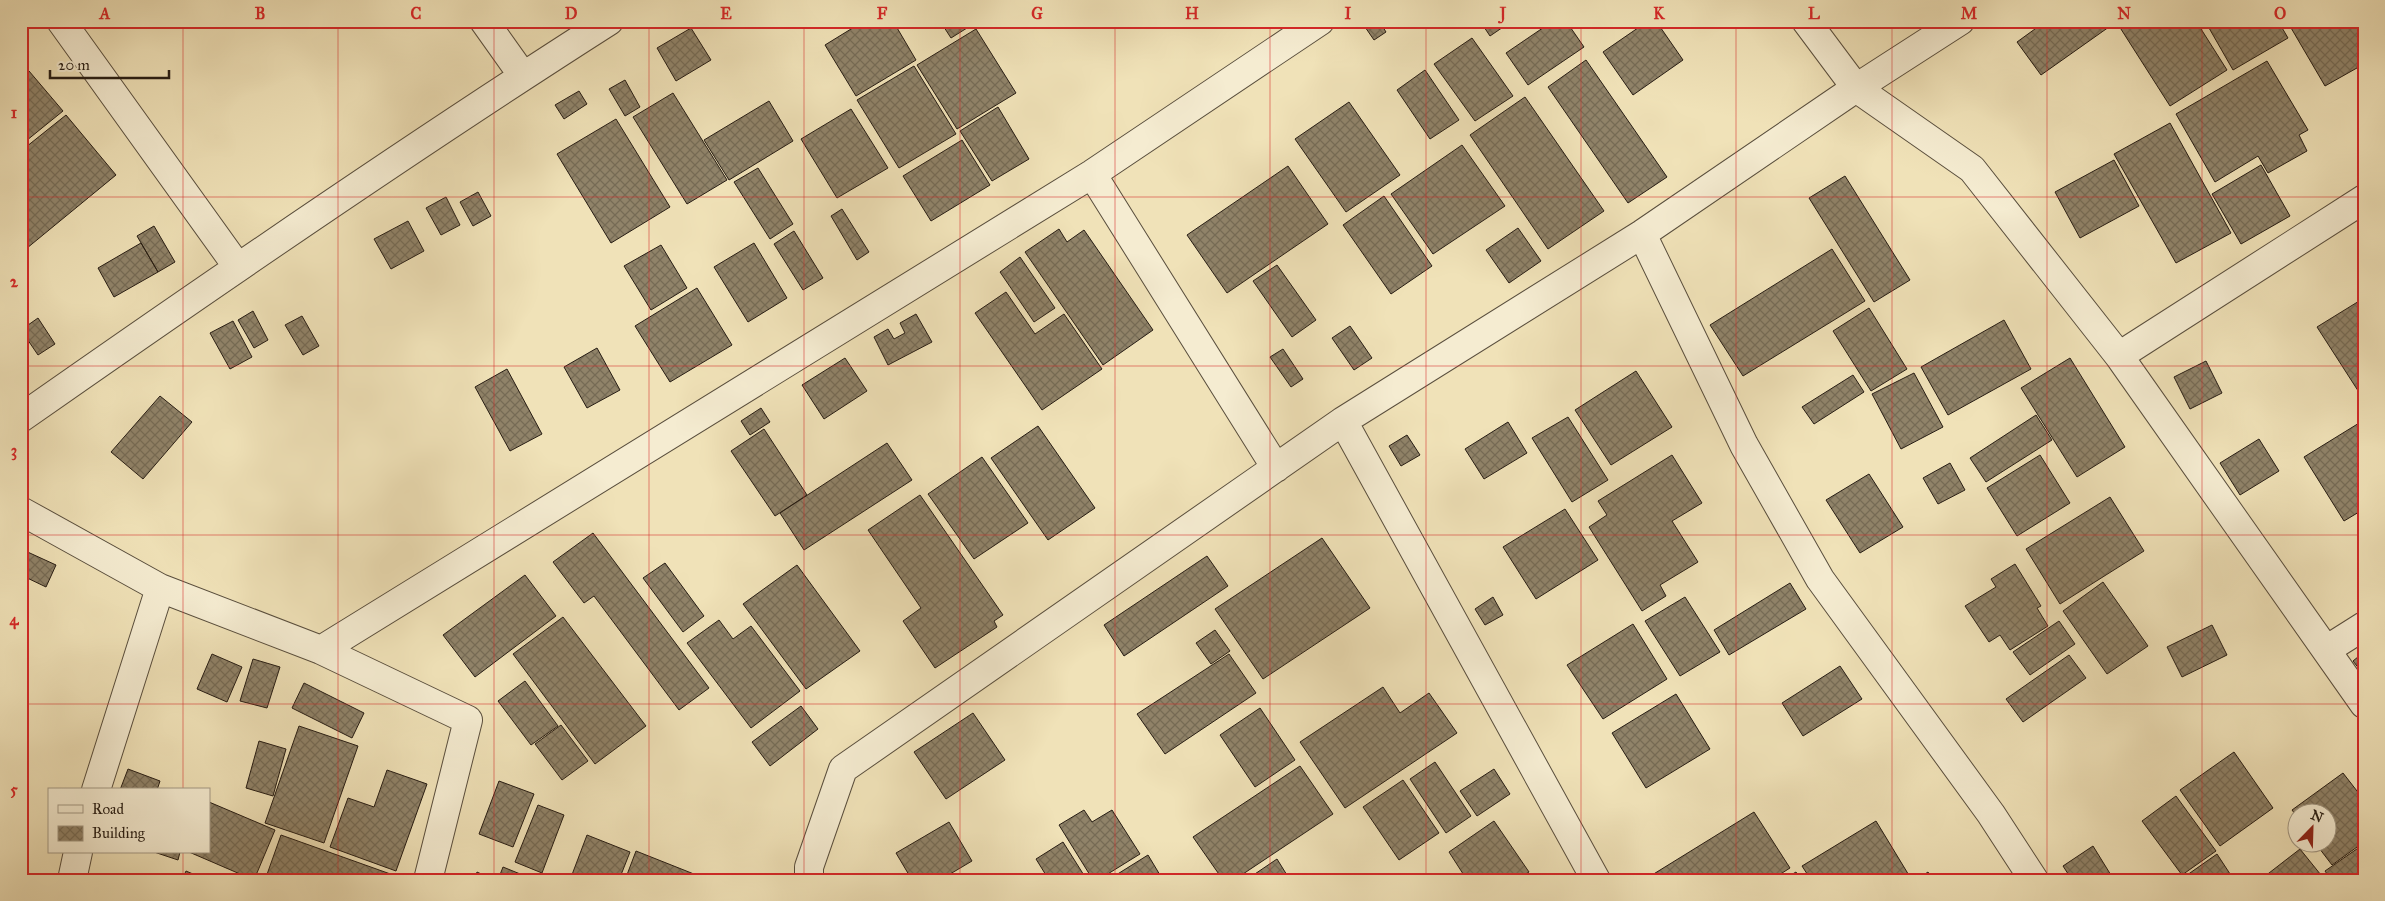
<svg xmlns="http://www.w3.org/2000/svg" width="2385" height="901" viewBox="0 0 2385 901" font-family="'IM FELL Great Primer',serif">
  <defs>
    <pattern id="building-cross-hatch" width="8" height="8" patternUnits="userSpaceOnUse" patternTransform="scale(1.25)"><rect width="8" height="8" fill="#908369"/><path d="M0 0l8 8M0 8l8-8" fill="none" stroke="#766b55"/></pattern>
  </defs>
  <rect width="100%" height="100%" fill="#f0e2b8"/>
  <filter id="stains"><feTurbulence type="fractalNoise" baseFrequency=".004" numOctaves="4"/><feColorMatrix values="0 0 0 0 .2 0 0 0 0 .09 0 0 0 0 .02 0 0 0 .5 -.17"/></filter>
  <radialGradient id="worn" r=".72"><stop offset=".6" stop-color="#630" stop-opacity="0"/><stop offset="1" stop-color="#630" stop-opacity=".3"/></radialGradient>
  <!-- building -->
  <path fill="url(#building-cross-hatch)" stroke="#271d14" d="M864,21H893L916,60L856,96L825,45Z
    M940,21H973L975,23L951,38Z
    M1367,21H1379L1386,32L1374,40L1363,24Z
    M1480,21H1512L1490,36Z
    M1553,21H1566L1584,47L1528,85L1506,53Z
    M1648,21H1656L1683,60L1633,95L1603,52Z
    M2046,21H2116V22L2041,75L2017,42Z
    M2126,21H2196L2227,70L2170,106L2119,26Z
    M2205,21H2278L2288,38L2233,70Z
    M2287,21H2362L2364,24V64L2325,86Z
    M691,28L711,60L676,81L657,48Z
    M976,29L1016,93L957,129L917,65Z
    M1472,38L1513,96L1475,121L1434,64Z
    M1586,60L1667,177L1628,203L1548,87Z
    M2267,61L2308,130L2299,135L2307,151L2268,173L2258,156L2215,182L2176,114Z
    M914,66L956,134L899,168L857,100Z
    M1425,70L1459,120L1430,139L1397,90Z
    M29,71L63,111L21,145V78Z
    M625,80L640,107L625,116L609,89Z
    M579,91L587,104L564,119L555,105Z
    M673,93L727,180L687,204L633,117Z
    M1525,97L1604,211L1548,249L1470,135Z
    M769,101L793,141L729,180L704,140Z
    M1349,102L1400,175L1346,212L1295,139Z
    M998,107L1029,159L992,181L960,131Z
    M851,109L888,168L837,198L801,139Z
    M66,115L116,175L21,253V151Z
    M616,119L670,207L611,243L557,154Z
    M2170,123L2231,233L2176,263L2114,154Z
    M962,140L990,185L931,221L903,176Z
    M1462,145L1505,206L1433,254L1391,194Z
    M2114,160L2139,206L2080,238L2055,192Z
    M2261,165L2290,216L2241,244L2212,194Z
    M1288,166L1328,224L1227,293L1187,235Z
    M758,168L793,224L770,239L734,182Z
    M1845,176L1910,280L1874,302L1809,198Z
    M478,192L491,216L473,226L460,202Z
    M1384,196L1432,266L1391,294L1343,225Z
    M446,197L460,225L441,235L426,208Z
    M842,209L869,252L857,260L831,216Z
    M408,221L424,251L391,269L374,239Z
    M154,226L175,262L158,272L137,236Z
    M1518,228L1541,261L1509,283L1486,250Z
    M1059,229L1067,242L1084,230L1153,330L1103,365L1025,252Z
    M794,231L823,278L803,290L774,244Z
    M141,243L158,272L114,297L98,268Z
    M754,243L787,298L748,322L714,267Z
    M661,245L687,288L651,310L624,266Z
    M1832,249L1865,301L1743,376L1710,325Z
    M1020,257L1055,308L1034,322L1000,272Z
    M1277,265L1316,320L1292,337L1253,281Z
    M697,288L732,345L670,382L635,326Z
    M1006,292L1035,334L1064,314L1102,369L1042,410L975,313Z
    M2364,298V400L2317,327Z
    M1869,308L1907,369L1871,391L1833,331Z
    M253,311L268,340L254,348L238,320Z
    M916,314L932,342L888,365L874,337L888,329L894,339L905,333L900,323Z
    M302,316L319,346L303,355L285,325Z
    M38,318L55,344L38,355L21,330Z
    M2004,320L2031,369L1948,415L1921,367Z
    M233,321L252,357L230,369L210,333Z
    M1350,326L1372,358L1354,370L1332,338Z
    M597,348L620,390L587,408L564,367Z
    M1283,349L1303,379L1291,387L1270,357Z
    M845,358L867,391L824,419L802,385Z
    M2070,358L2125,447L2077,477L2021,388Z
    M2206,361L2222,393L2190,409L2174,377Z
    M507,369L542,434L510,451L475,387Z
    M1636,371L1672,427L1611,465L1575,410Z
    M1914,373L1943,427L1901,449L1872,394Z
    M1853,375L1864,392L1814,424L1802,407Z
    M160,396L192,422L143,479L111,452Z
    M761,408L770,422L750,435L741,421Z
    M2036,415L2052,440L1986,482L1970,458Z
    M1568,417L1608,480L1572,502L1532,438Z
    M2364,420V509L2344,521L2304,457Z
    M1508,422L1527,453L1484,479L1465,449Z
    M1038,426L1095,508L1048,540L991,458Z
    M764,429L807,495L775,516L731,451Z
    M1407,435L1420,455L1401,466L1389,446Z
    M2259,439L2279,471L2240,495L2220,463Z
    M887,443L912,480L804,550L780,513Z
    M1672,455L1702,503L1672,521L1698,562L1660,585L1666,596L1642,611L1589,527L1607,515L1598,501Z
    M2040,455L2070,503L2017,536L1987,488Z
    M982,457L1028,523L974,559L928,494Z
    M1950,463L1965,490L1938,504L1923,478Z
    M1869,474L1903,527L1860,553L1826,500Z
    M920,495L1003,615L994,621L997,627L935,668L903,621L921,608L868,530Z
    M2110,497L2144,551L2060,604L2026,549Z
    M1565,509L1598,560L1536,599L1503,547Z
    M593,533L709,688L679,710L594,596L584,603L553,562Z
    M1322,538L1370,608L1263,679L1215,609Z
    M21,549L56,565L46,587L21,575Z
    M1207,556L1228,586L1124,656L1104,625Z
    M665,563L704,616L683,632L643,578Z
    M2015,564L2041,606L2037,608L2048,626L2010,650L2000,635L1989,642L1965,606L1996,587L1991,579Z
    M797,565L860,651L806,689L743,604Z
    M525,575L556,616L475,677L443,635Z
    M2103,582L2148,646L2107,674L2063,611Z
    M1790,583L1806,609L1729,655L1714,630Z
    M1493,597L1503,615L1485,625L1475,609Z
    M1685,597L1720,652L1680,676L1645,621Z
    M563,617L646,726L595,764L513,654Z
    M719,620L733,639L751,626L800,691L751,728L687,643Z
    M2059,621L2075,644L2030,675L2013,652Z
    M1633,624L1667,679L1603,719L1567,665Z
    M2212,625L2227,655L2182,677L2167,647Z
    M1215,630L1230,651L1211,664L1196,643Z
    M2364,652V675L2353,661Z
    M212,654L242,667L227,702L197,689Z
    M1229,654L1256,693L1165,754L1137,714Z
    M2069,655L2086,678L2023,722L2006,699Z
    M253,659L280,667L267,708L240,701Z
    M1840,666L1862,699L1803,736L1782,703Z
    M525,681L558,726L531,745L498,701Z
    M304,683L364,713L352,738L292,708Z
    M1383,687L1400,713L1429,693L1457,733L1345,808L1300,742Z
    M1676,694L1710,749L1646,788L1612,733Z
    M801,706L818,729L770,766L752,742Z
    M1260,708L1295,760L1255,787L1220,735Z
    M973,713L1005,760L946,799L914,752Z
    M561,725L588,761L562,780L535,744Z
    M299,726L358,746L324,843L265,823Z
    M259,741L286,749L273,796L246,788Z
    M2234,752L2273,808L2220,846L2180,790Z
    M1435,762L1471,816L1446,833L1410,779Z
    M1300,766L1333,814L1234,880H1223L1193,837Z
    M128,769L160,781L157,790H120Z
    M1494,769L1510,794L1477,816L1460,791Z
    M387,770L427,784L396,871L330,847L348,798L374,807Z
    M2343,773L2364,800V842L2332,865L2316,844H2328V814H2298V818L2292,810Z
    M1403,780L1439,833L1399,860L1363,807Z
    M499,781L534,794L513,847L479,834Z
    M2176,796L2216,851L2182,875L2142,821Z
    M209,802L275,830L254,880L189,852H209Z
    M538,805L564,815L542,873L515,862Z
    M1084,810L1092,822L1112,810L1140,854L1098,880H1093L1059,825Z
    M1754,812L1790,868L1771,880H1655L1652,875Z
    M1494,821L1529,872L1517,880H1467L1449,852Z
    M1876,821L1910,877L1906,880H1811L1802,866Z
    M949,822L972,861L940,880H912L896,853Z
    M281,835L396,876L395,880H265Z
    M587,835L630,852L619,880H570Z
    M1063,842L1087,880H1049L1036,859Z
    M2364,844V880H2331L2325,871Z
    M2093,846L2114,880H2072L2063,866Z
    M2300,849L2325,880H2260Z
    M636,851L709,880H625Z
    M154,852H180L178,860Z
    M2217,854L2234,880H2180Z
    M1148,855L1163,880H1108Z
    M1277,859L1290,880H1246Z
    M503,867L535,880H498Z
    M186,871L207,880H182Z
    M477,872L494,880H474Z
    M1796,872L1801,880H1782Z
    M1928,872L1933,880H1916Z"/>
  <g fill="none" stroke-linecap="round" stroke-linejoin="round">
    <!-- minor casing -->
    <g stroke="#594e3d" stroke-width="30">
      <path id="minor" d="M61,21L237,266
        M484,21L523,76
        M1806,21L1856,88L1972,169L2119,356L2364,704
        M1092,174L1276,468
        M1642,234L1744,445L1820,579L1991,814L2034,880
        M2119,356L2364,199
        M21,418C215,282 410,148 609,21
        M1343,421L1596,880
        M21,511L160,588L321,650L468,720L428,880
        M321,650L1092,174L1320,21
        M2326,650L2364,626
        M96,790L160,588
        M72,880L78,852
        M809,880V867L843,769L1343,421L1642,234L1856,88L1960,21"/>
    </g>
    <!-- minor -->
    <use href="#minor" stroke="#f5ecd1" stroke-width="28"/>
  </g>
  <!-- grid -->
  <path fill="none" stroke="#d62828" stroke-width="1" stroke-opacity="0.55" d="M183,21V790M338,21V880M494,21V880M649,21V880M804,21V880M960,21V880M1115,21V880M1270,21V880M1426,21V880M1581,21V880M1736,21V880M1892,21V880M2047,21V880M2202,21V880M21,197H2364M21,366H2364M21,535H2364M21,704H2364M183,852V880"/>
  <!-- margin -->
  <rect width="2385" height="901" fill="none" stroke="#f0e2b8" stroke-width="55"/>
  <!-- legend -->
  <rect x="48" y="788" width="162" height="65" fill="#f5ecd1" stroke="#a39985"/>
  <rect x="58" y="805" width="25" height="8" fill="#f5ecd1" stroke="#a39985"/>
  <text x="92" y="814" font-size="15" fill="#271d14">Road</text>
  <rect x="58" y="826" width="25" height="15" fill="url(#building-cross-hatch)" stroke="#a39985"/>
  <text x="92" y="838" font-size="15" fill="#271d14">Building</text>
  <!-- north arrow -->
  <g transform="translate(2312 828) rotate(23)"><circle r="24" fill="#f5ecd1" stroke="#a39985"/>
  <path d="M0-4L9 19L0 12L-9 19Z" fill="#8f2418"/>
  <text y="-8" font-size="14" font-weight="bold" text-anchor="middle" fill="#271d14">N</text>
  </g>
  <!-- scale -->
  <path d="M50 70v8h119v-8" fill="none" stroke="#271d14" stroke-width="2.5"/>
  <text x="58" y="70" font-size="15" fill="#271d14" stroke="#f5ecd1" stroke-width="4" paint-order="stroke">20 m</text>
  <rect x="28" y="28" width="2330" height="846" fill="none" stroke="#d62828" stroke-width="2"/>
  <g font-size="16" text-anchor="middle" font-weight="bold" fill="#d62828">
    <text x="105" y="19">A</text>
    <text x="260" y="19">B</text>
    <text x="416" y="19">C</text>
    <text x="571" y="19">D</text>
    <text x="726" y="19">E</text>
    <text x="882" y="19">F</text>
    <text x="1037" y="19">G</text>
    <text x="1192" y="19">H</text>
    <text x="1348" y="19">I</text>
    <text x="1503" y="19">J</text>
    <text x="1659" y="19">K</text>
    <text x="1814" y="19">L</text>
    <text x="1969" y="19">M</text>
    <text x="2124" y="19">N</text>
    <text x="2280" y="19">O</text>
    <text x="14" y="118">1</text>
    <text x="14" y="287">2</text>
    <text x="14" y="456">3</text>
    <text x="14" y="625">4</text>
    <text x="14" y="795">5</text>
  </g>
  <rect width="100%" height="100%" filter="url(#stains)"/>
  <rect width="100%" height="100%" fill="url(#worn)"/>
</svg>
